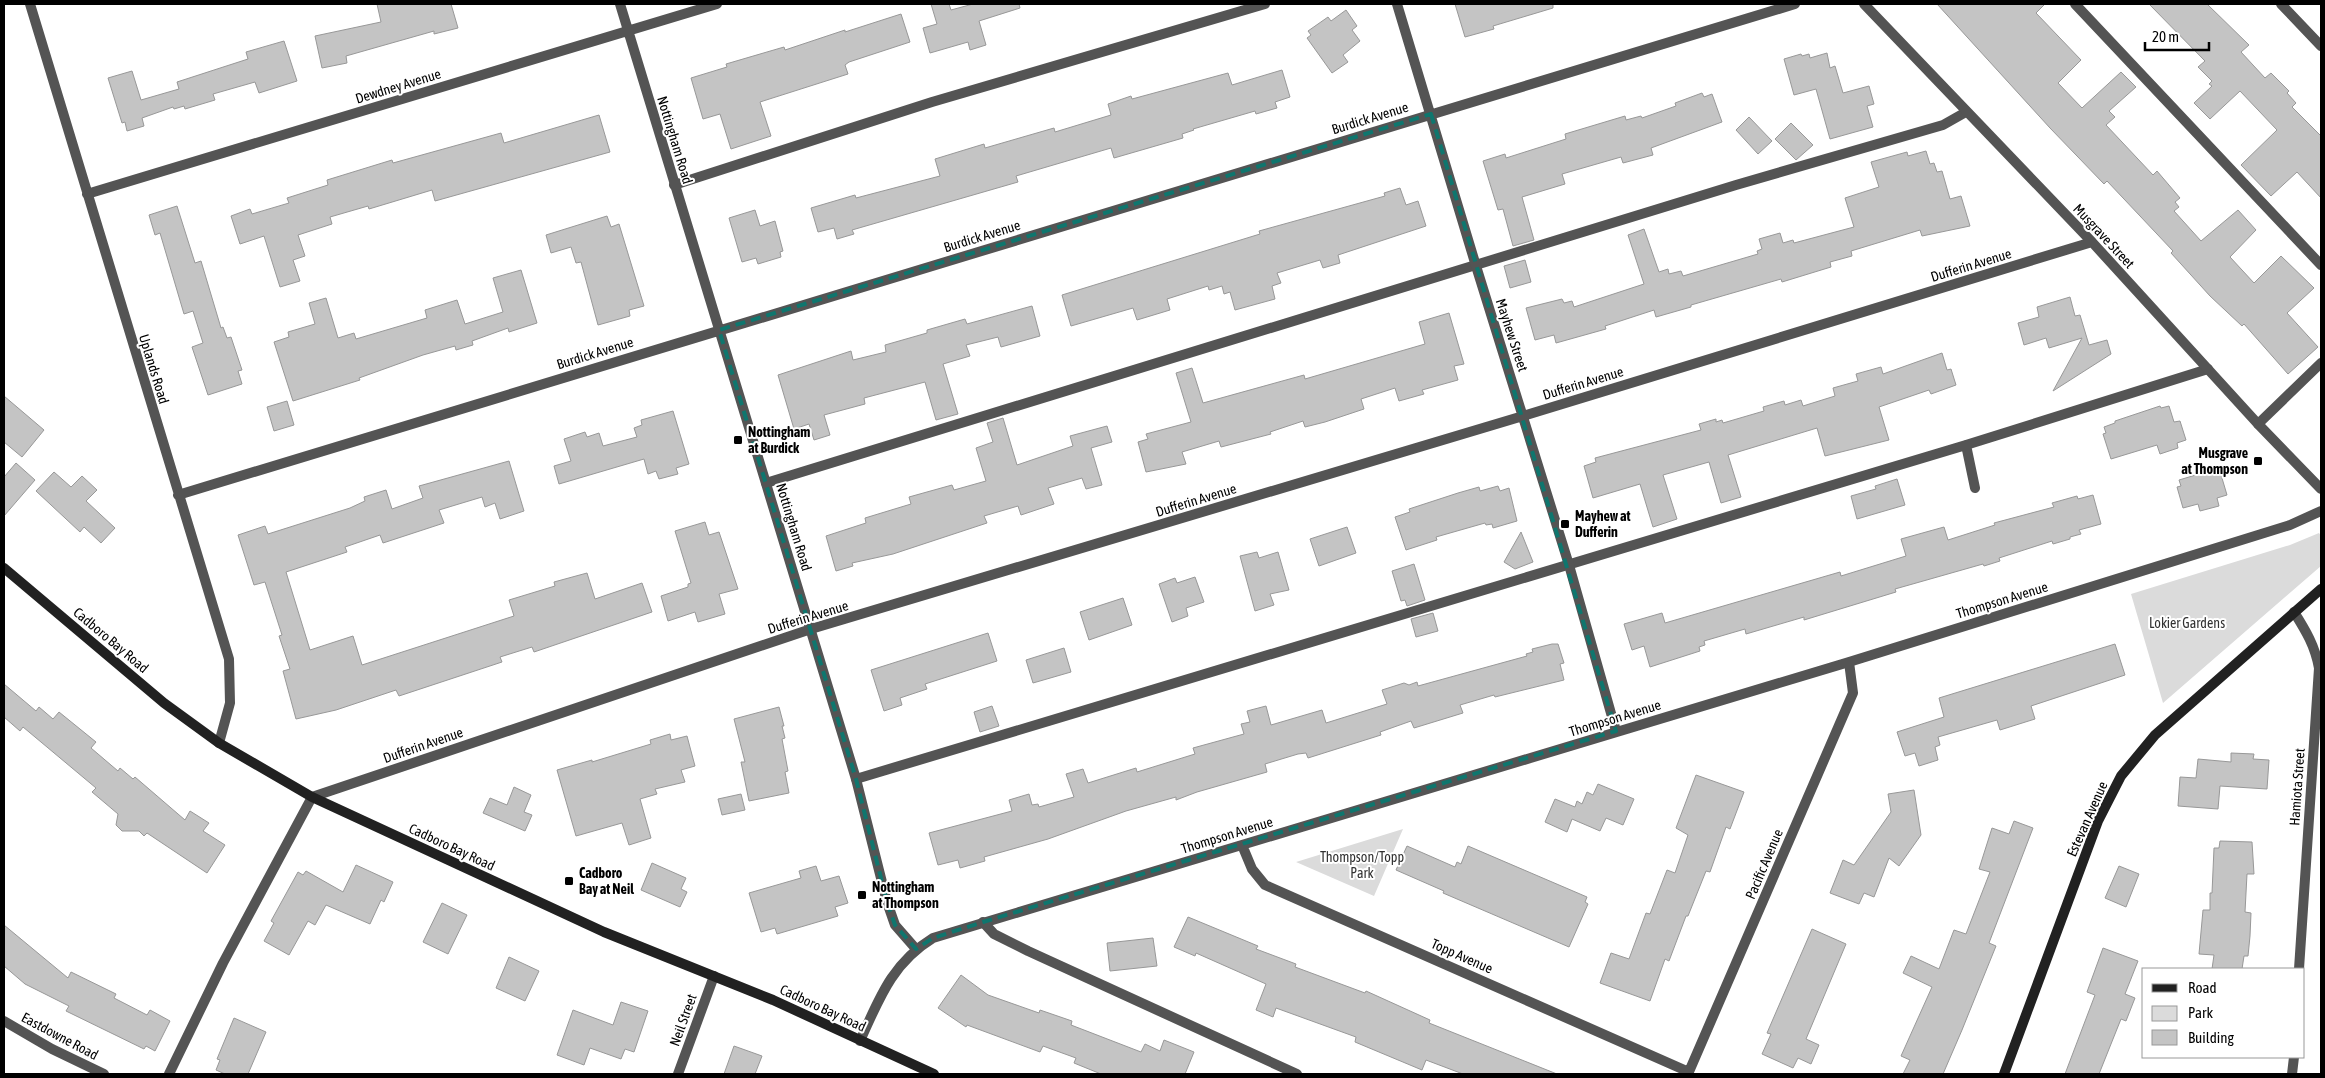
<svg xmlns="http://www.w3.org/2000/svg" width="2325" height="1078" viewBox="0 0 2325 1078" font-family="'Asap Condensed',sans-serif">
  <rect width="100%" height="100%" fill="#fff"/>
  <!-- green -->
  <path fill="#dbdbdb" d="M2319,533L2321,536V566L2163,703L2131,594L2290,545Z
    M1403,829L1374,896L1296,862Z"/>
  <!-- building -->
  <path fill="#c4c4c4" stroke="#989898" d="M377,4H451L458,28L434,34V31L360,52L346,56L347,63L322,68L315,36L381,22Z
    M931,4H949L951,10L973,4H1019L1020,8L979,21L986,45L970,50L968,42L930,53L923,28L937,24Z
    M1455,4H1553V8L1493,26L1494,29L1465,37Z
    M1937,4H2045L2036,13L2081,60L2058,83L2082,108L2121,72L2136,87L2109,111L2115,117L2106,125L2153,175L2157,171L2180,198L2175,202L2179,207L2174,211L2201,241L2238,210L2256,230L2230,257L2254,283L2281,256L2314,288L2287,313L2318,347L2288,374L2244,324L2242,326L2210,296L2171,253L2173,251L2107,181L2104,184L2050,128Z
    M2149,4H2207L2249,45L2241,52L2265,78L2271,73L2289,91L2287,93L2296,103L2292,107L2321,136V198L2297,172L2271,196L2241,165L2277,130L2240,91L2210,119L2194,103L2212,86L2209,84L2212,81L2198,67L2205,61Z
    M1346,10L1357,26L1352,30L1360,41L1343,55L1348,62L1332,73L1307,38L1311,35L1308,31L1328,17L1331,21Z
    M901,14L910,42L849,62L845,65L848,74L760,102L771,136L731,149L720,114L703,119L691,78L727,67L726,64L784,47L785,50L845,30V32Z
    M284,41L297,81L259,93L255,82L213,94L215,100L185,109L184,106L174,109L173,107L142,118L144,126L127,131L125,122L122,123L108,78L132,71L141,100L179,89L177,82L248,59L246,52Z
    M1827,53L1830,68L1835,66L1843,93L1869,86L1874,104L1867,106L1873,127L1830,139L1816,89L1794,95L1784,59L1801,54L1802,56L1809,54L1810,58Z
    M1282,70L1290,97L1275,102L1277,108L1256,114L1255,111L1193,129L1194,130L1182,134L1183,138L1114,158L1111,148L1016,176L1018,182L852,230L854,234L837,239L834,228L818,232L811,208L855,195L856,198L940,176L935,159L984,144L985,148L1054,128L1055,132L1111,115L1108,104L1131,96L1132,99L1228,73L1232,85Z
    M1702,93L1704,97L1712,94L1722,122L1651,148L1653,155L1623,163L1621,157L1562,174L1565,184L1522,197L1534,240L1513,246L1503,209L1498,210L1483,161L1505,154L1506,158L1566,139L1565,134L1625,116L1626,120L1641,116L1642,118L1676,106L1675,103Z
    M599,115L610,152L435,201L432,190L369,209L368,206L330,217L332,224L298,235L305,256L293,260L300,281L280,287L264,236L240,244L231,216L250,209L252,214L289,203L287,198L328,185L327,180L392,160L393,163L501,133L504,143Z
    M1749,117L1772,141L1758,154L1736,130Z
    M1791,123L1813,145L1796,160L1775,139Z
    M1926,151L1930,164L1934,163L1937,172L1942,171L1950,199L1961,196L1970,226L1922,236L1920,230L1851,251L1852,256L1830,262L1831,267L1782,282L1781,279L1691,305V307L1656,317L1654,310L1605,326L1606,329L1556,343L1554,335L1535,340L1526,308L1562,299L1564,303L1572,301L1574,307L1644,284L1628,235L1644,229L1659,272L1668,269L1669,274L1681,271L1683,276L1758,254L1757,251L1762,249L1759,239L1780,233L1783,243L1793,240L1794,243L1854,227L1845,198L1879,187L1871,162L1907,152L1908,156Z
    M1400,188L1406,205L1418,201L1426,226L1338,255L1340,263L1323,268L1320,260L1277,273L1281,283L1272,286L1275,299L1235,310L1230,292L1224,294L1222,286L1209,290L1208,286L1167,299L1170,310L1137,320L1133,308L1071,326L1062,295L1260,234L1259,231L1385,196L1384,193Z
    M177,206L195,263L201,261L221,328L223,327L227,338L231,337L242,370L238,371L242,384L208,395L192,347L203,343L193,311L184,314L160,233L155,235L149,215Z
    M755,210L760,226L775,221L783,251L780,252L781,257L758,264L756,258L742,262L729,218Z
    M607,216L611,227L619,224L644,306L629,310L630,316L598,325L581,262L576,263L571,247L551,253L546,235Z
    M1525,260L1531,282L1510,288L1504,266Z
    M521,270L537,323L509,332L508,328L472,341L473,345L456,350L455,346L423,355L359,378L360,380L293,401L274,342L289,337L288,332L315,324L309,303L326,298L338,338L354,333L356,339L427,318L425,310L457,300L465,324L503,312L493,278Z
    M2070,297L2075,316L2080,315L2089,345L2107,340L2111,354L2053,391L2082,338L2049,348L2046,338L2024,345L2018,323L2039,317L2037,307Z
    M1032,306L1040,336L1001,347L998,337L966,345L970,356L943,364L958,414L936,420L925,382L864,398L865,404L824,415L830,435L814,440L809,424L794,429L778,375L851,351L853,360L886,352L885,345L927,333V330L965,319L967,324Z
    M1449,313L1464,364L1454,366L1458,380L1422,390L1424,394L1399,401L1395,388L1361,399L1364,409L1325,422L1305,427L1303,421L1270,432L1271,434L1221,447L1219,441L1182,452L1186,464L1146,472L1138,442L1148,439L1146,434L1191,422L1176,373L1192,368L1203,403L1304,375L1305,379L1425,344L1419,322Z
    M1942,353L1947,370L1951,369L1956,385L1931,394L1929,390L1879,407L1889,440L1825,456L1817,428L1728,455L1741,497L1721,503L1709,462L1663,475L1677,519L1653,527L1640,484L1593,498L1584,466L1596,462L1595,458L1701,430L1699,424L1716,419V422L1722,420L1723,423L1764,411L1763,407L1784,401L1785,405L1801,400L1803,406L1835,396L1833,388L1858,381L1856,374L1881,367L1883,374Z
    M4,396L44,430L22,457L4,442Z
    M287,401L294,425L274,431L267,407Z
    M2160,406L2161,408L2169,406L2174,422L2180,421L2186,440L2177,443L2178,448L2160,454L2157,445L2111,459L2103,434L2106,433L2104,427L2115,423V421Z
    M673,411L689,464L676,468L678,474L659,479L656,471L648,474L644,459L559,484L554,466L571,461L564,439L585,432L587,437L599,433L603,446L637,437L634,428L642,425L641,420Z
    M1003,418L1017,465L1073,446L1070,436L1107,426L1112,442L1091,448L1102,485L1086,489L1082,478L1048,488L1054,504L1021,515L1018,506L984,516L987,523L893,554L852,563L853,566L836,571L826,536L866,523L865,518L911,504L909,497L952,485L954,490L986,481L976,448L993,442L987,423Z
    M509,461L524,511L500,519L495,503L485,507L482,497L439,510L444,523L383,543L380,535L345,547L347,552L286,572L310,650L353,636L362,665L514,616L509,600L555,586L554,582L587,573L595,599L642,583L652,612L534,652L532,647L500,657L502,662L399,696L396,690L336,710L296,719L283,671L290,669L279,636L282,635L265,582L254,585L238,535L265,526L268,534L350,508L365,501L364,497L386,490L392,509L423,498L419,486Z
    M16,463L35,480L4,516V477Z
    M2219,468L2227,495L2217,498L2219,506L2200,511L2198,504L2183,508L2177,487L2181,486L2179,480Z
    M54,472L71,487L82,476L97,490L86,501L115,528L101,543L84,527L80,532L36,491Z
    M1897,479L1905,505L1857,519L1851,496L1876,489L1875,486Z
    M1498,486L1500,491L1509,488L1517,521L1493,528L1492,524L1486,525L1485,523L1436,537L1437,540L1406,550L1395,517L1410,512L1409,509L1458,493L1479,487L1480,491Z
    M2093,495L2101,524L2079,530L2081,534L2070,537V539L2053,544L2052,541L1999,558L2000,561L1984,566L1983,564L1895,589L1896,592L1804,620V617L1746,634L1745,629L1704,641L1705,645L1699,647L1700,651L1650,667L1644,646L1632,650L1624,624L1662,613L1665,623L1840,572L1841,576L1906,556L1901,539L1944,527L1948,540L1995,525L1994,523L2054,507L2052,503L2077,496L2078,499Z
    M705,522L709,535L719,532L738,589L719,594L725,614L698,622L695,612L668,621L661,596L688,587V584L691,583L675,531Z
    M1347,527L1356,553L1319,566L1310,539Z
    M1521,532L1533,562L1515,569L1504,562Z
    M1257,552L1259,558L1278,552L1289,590L1270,594L1274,605L1255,611L1240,556Z
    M1414,564L1425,600L1407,606L1405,600L1401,601L1392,571Z
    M1195,577L1204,602L1186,608L1188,616L1172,622L1159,584L1175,578L1177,583Z
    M1123,598L1132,625L1089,640L1080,612Z
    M1433,613L1438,631L1416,637L1411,619Z
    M988,633L997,661L925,684L927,689L900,698L902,705L884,711L871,670Z
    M1552,644H1558L1564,663L1560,664L1564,680L1495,697L1494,695L1460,705L1463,713L1414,728L1411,721L1380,732L1381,735L1308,758L1306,753L1298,754L1265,764L1267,772L1197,792L1176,800V797L1126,811L1048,839L984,857L985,861L960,868L958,860L938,865L929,833L1012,811L1009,800L1029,794L1032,805L1038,804L1039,807L1074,797L1066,774L1083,769L1088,783L1136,768L1137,772L1195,754L1193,748L1244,734L1241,724L1250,722L1247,711L1266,706L1271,725L1322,710L1326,723L1387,704L1382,690L1404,683L1409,685L1417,682L1418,686L1527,656L1526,654L1533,652L1532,649Z
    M2115,644L2125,675L2031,706L2035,719L2000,730L1997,720L1938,737L1940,745L1935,747L1938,760L1919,766L1915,753L1905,756L1897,732L1944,717L1939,698Z
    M1064,648L1071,672L1033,683L1026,660Z
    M4,684L36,711L39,707L53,719L59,712L96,742L91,748L118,771L120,768L133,779L135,777L185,820L190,811L209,823L203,831L225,845L207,873L147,833L144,836L139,831H122L116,825L118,814L92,792L96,788L23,727L20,731L4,717Z
    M992,706L999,726L980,732L974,712Z
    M779,707L784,726H782L785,738L782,739L788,771L785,772L789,793L749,801L741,762H745L734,719Z
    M670,734L671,740L687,736L695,766L681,770L685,782L655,789L657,794L640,799L651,838L629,845L622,823L576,836L557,770L592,760V762L651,744L650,740Z
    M2231,753L2254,754L2253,759L2269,760L2267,789L2220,786L2218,809L2178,806L2180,777L2196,778L2198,759L2231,762Z
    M1696,775L1744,792L1730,829L1726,827L1710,872L1706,871L1688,916H1686L1669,961L1665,959L1650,1001L1600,983L1611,953L1629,959L1646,913L1650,914L1667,870L1675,873L1688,835L1676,828Z
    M1598,784L1634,799L1623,825L1606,818L1600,831L1572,819L1567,832L1545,822L1555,799L1575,807L1577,801L1582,804L1587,792L1593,795Z
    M514,787L531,795L524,812L532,815L525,831L483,813L490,798L507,805Z
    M1914,790L1921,835L1899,866L1889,858L1874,897L1864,893L1859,904L1830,893L1843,860L1854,865L1891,812L1888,794Z
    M741,794L745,810L722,815L718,799Z
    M2014,821L2033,828L1989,943L1996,946L1962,1030L1943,1074H1903L1910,1060L1901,1056L1932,987L1903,973L1911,956L1939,969L1954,930L1966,934L1990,872L1979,869L1992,828L2009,834Z
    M2220,841L2252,842L2254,874H2247L2245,912L2251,913L2250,936L2248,956H2244L2242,969H2212L2214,955L2199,954L2203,910H2210V893H2212L2214,848H2219Z
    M1407,846L1455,867L1457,862L1461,864L1468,846L1587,897L1585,902L1588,904L1569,947L1443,893L1444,891L1396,870Z
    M652,863L686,878L681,889L687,892L680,907L641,890Z
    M356,865L393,882L384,902L381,900L370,924L326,905L315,925L308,921L289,955L264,941L274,923L271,921L298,872L303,875L306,871L343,892Z
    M816,866L821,881L839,876L848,903L835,907L838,916L777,934L775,928L761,932L749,893L801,878L799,871Z
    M2119,866L2139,874L2126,907L2105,898Z
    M442,903L467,915L448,954L423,942Z
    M1188,917L1258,946L1256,949L1296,964L1295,967L1365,993L1366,991L1430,1020L1429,1023L1557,1074H1463L1426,1060L1422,1070L1355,1042L1356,1037L1276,1008L1273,1017L1256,1010L1266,984L1196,953L1195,956L1174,947Z
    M4,925L68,978L71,972L116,994L114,998L147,1015L150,1010L170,1021L155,1051L146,1046L144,1049L66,1011L69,1006L25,984L4,966Z
    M1812,929L1846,944L1806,1039L1819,1045L1811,1064L1798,1058L1793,1068L1762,1054L1771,1034L1767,1033Z
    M1153,938L1157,966L1110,971L1107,943Z
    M2103,948L2138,961L2125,994L2135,998L2126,1021L2121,1019L2099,1074H2065L2095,995L2087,992Z
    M509,957L539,971L525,1001L496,988Z
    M961,975L988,995L1039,1013L1040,1010L1072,1021L1071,1025L1141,1052L1145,1044L1160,1051L1164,1040L1194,1052L1185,1074H1101L1074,1063L1076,1058L1043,1046L1040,1052L967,1025L966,1027L938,1008Z
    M621,1002L648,1011L634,1052L625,1049L621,1059L590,1048L584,1065L557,1055L573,1010L613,1025Z
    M234,1018L266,1032L248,1074H225L216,1070L220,1060L217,1059Z
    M734,1046L762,1056L755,1074H724Z"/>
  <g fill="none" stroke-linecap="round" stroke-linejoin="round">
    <!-- lane -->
    <path stroke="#545454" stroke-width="10" d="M2075,4L2321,265
      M674,185L932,102L1265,4
      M2258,424L2321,363
      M1966,445L1975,488
      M766,483L1736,185L1943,125L1966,112
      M856,779L1966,445L2208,369
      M983,922L994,934L1028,951L1297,1074
      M169,1074L223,963L312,797"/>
    <!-- street -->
    <path stroke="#545454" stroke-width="10" d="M30,4L229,659L230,703L219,743
      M620,4L856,779L887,902L895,925L916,949
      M1397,4L1476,266L1569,565L1616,731
      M1864,4L2092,242L2258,424L2321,489
      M2281,4L2321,46
      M87,194L717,4
      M178,495L1795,4
      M2294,612C2306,631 2315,646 2319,668L2299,969
      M312,797L811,629L1523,416L2092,242
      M1242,845L1252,869L1265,885L1689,1072
      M4,1021L52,1049L104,1074
      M860,1041C879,999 892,963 933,938L1849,662L2290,525L2321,511
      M678,1074L714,976
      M1688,1074L1853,693L1849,662
      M2292,1074L2294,1057"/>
    <!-- secondary -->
    <path stroke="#212121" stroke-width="10" d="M4,568L164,703L219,743L312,797L604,932L773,1000L934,1074
      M2004,1074L2098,821L2121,776L2155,735L2321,589"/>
  </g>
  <!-- marked area -->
  <path fill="none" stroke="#0f766e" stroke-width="4" stroke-dasharray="10 6" stroke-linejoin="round" d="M1431,114L1616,731L983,922L933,938L916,949L895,925L887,902L856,779L719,330Z"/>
  <!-- markers -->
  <g fill="#000" stroke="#fff" stroke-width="2">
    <rect x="733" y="435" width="10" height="10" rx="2.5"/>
    <rect x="2253" y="456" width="10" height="10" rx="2.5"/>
    <rect x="1560" y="519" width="10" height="10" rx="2.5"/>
    <rect x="564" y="876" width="10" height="10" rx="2.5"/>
    <rect x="857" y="890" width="10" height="10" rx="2.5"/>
  </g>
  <g text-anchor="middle" stroke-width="4" stroke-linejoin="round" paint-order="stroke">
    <!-- street labels -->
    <g font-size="14" fill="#000" stroke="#fff">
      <text transform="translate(398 86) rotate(-17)" y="5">Dewdney Avenue</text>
      <text transform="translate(1370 118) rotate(-17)" y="5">Burdick Avenue</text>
      <text transform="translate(675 140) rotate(73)" y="5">Nottingham Road</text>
      <text transform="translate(982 236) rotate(-17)" y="5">Burdick Avenue</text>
      <text transform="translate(2104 236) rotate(47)" y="5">Musgrave Street</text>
      <text transform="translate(1971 265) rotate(-17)" y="5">Dufferin Avenue</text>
      <text transform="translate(1512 335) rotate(72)" y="5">Mayhew Street</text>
      <text transform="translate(595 353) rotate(-17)" y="5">Burdick Avenue</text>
      <text transform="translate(154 369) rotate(73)" y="5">Uplands Road</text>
      <text transform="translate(1583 383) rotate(-17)" y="5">Dufferin Avenue</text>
      <text transform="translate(1196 500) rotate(-17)" y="5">Dufferin Avenue</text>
      <text transform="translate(794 527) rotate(73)" y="5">Nottingham Road</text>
      <text transform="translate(2002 600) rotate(-17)" y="5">Thompson Avenue</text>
      <text transform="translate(808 617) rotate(-17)" y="5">Dufferin Avenue</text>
      <text transform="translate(111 640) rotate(40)" y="5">Cadboro Bay Road</text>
      <text transform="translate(1615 718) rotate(-17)" y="5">Thompson Avenue</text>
      <text transform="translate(423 745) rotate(-19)" y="5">Dufferin Avenue</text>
      <text transform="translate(2297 787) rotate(-86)" y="5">Hamiota Street</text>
      <text transform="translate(2087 819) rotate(-66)" y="5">Estevan Avenue</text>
      <text transform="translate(1227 835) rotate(-17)" y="5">Thompson Avenue</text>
      <text transform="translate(452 847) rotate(25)" y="5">Cadboro Bay Road</text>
      <text transform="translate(1764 864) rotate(-67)" y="5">Pacific Avenue</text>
      <text transform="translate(1462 956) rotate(24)" y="5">Topp Avenue</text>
      <text transform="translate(823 1008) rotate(25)" y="5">Cadboro Bay Road</text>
      <text transform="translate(683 1020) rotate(-70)" y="5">Neil Street</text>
      <text transform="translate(60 1036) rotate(28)" y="5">Eastdowne Road</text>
    </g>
    <!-- poi labels -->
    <g font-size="14" font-weight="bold" fill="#000" stroke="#fff" text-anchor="start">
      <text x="748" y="437">Nottingham<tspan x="748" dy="16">at Burdick</tspan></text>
      <text x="2248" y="458" text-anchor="end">Musgrave<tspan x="2248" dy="16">at Thompson</tspan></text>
      <text x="1575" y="521">Mayhew at<tspan x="1575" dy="16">Dufferin</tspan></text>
      <text x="579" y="878">Cadboro<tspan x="579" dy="16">Bay at Neil</tspan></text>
      <text x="872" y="892">Nottingham<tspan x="872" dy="16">at Thompson</tspan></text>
    </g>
    <!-- park labels -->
    <g font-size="14" fill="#323232" stroke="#fff">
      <text x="2187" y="628">Lokier Gardens</text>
      <text x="1362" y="862">Thompson/Topp<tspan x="1362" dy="16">Park</tspan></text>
    </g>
  </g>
  <!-- border -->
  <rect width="2325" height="1078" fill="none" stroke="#000000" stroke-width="10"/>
  <!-- legend -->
  <rect x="2142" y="968" width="162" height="90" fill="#ffffff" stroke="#999999"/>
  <rect x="2152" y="984" width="25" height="8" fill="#212121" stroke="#999999"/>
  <text x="2188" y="993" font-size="15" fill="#000000">Road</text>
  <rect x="2152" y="1006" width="25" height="15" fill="#dbdbdb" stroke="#999999"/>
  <text x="2188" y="1018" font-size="15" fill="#000000">Park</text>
  <rect x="2152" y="1030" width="25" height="15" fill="#c4c4c4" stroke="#999999"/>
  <text x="2188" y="1043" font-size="15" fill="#000000">Building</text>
  <!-- scale -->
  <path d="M2145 42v8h64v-8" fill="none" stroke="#000000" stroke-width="2.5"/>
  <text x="2152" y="42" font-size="15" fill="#000000" stroke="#ffffff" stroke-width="4" paint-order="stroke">20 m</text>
</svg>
